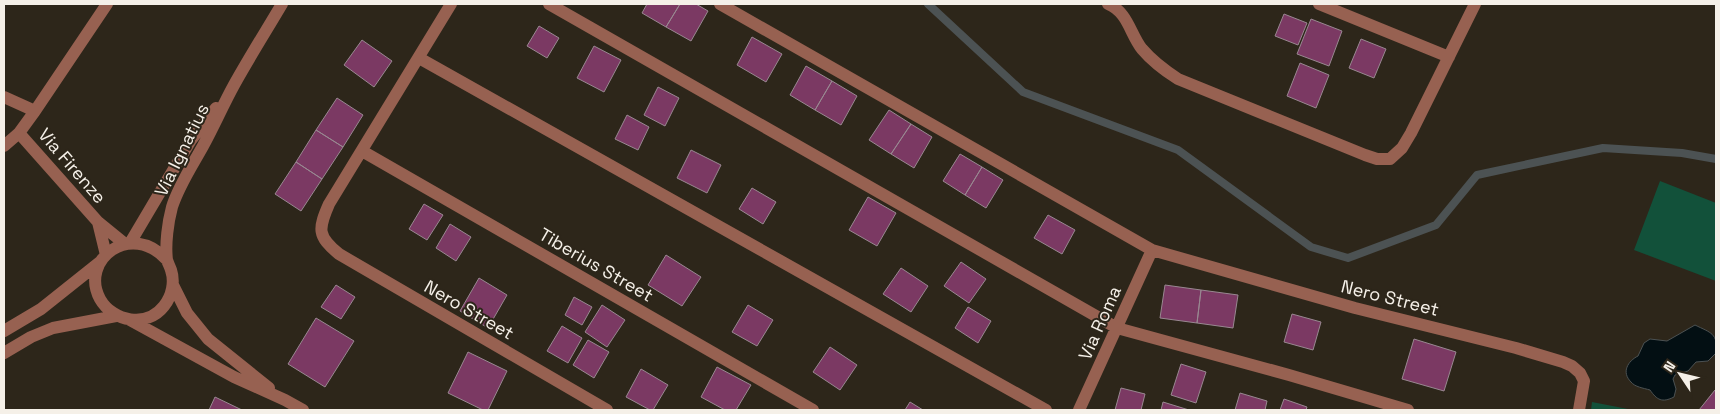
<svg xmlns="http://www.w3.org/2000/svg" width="1720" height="414" viewBox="0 0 1720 414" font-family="'Space Grotesk',sans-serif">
  <rect width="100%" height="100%" fill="#2d261a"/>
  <!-- green -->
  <path fill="#12513a" d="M1660,181L1716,203V281L1634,250Z
    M1592,402L1633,410H1591Z"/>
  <!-- water -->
  <path fill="#030f13" stroke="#4c5253" d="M1695,325C1711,333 1718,333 1716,353L1708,361L1696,362L1688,371L1675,375L1673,379L1676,389L1674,397C1662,403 1657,400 1650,390C1643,388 1635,387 1631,382C1621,372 1628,361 1638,356L1644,343L1650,339L1667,341Z"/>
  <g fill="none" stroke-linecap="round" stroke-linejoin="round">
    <!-- stream -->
    <path stroke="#4c5253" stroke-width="8" d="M928,4L1023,92L1178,150L1311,247L1348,258L1436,225L1477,175L1603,148L1682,153L1716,159"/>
  </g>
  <!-- building -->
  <path fill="#7b3963" stroke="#998891" d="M647,4H680L666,27L642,13Z
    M680,4H696L708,11L691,41L666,27Z
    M1284,14L1307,23L1298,45L1275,36Z
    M1311,19L1342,31L1329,66L1297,54Z
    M539,26L559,38L547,58L527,46Z
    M752,37L782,54L766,82L737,65Z
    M1361,39L1386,49L1374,78L1349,68Z
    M362,40L392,61L374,87L344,65Z
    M594,46L621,60L604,92L577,78Z
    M1300,63L1329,75L1316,108L1287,96Z
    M806,66L832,81L815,110L790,95Z
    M832,81L857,96L841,125L815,110Z
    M658,87L679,98L665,126L644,115Z
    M337,98L363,115L343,147L316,130Z
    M889,110L911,124L891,154L869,140Z
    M627,115L649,127L638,150L615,139Z
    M911,124L932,137L914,168L891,154Z
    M316,130L343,147L322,179L296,162Z
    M691,150L721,165L707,193L677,178Z
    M960,154L982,167L965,195L943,181Z
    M296,162L322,179L301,211L275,194Z
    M982,167L1003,180L986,208L965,195Z
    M752,188L776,202L763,224L739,209Z
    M868,197L896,213L877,246L849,230Z
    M424,204L443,215L427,240L409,229Z
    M1048,215L1075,230L1062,254L1034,238Z
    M450,224L471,237L456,261L436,248Z
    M666,255L701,277L682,306L648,285Z
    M961,262L986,279L969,303L944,286Z
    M901,268L928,286L911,312L883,294Z
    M479,278L507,295L488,328L460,311Z
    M336,285L355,297L341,319L321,307Z
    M1165,285L1201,290L1197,323L1160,318Z
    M1201,290L1238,295L1233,328L1197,323Z
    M574,297L592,307L582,325L565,315Z
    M602,305L625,320L607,347L585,332Z
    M748,305L773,320L757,346L732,332Z
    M968,307L991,321L978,343L955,328Z
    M1292,314L1321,322L1313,350L1284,342Z
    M316,318L354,341L325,387L288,364Z
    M562,326L582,338L568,363L547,351Z
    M1414,339L1456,352L1444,391L1402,379Z
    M588,340L609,352L594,378L573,365Z
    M830,347L857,365L840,390L813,372Z
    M468,352L507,371L488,410H483L448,393Z
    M1181,364L1206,372L1196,403L1171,395Z
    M717,367L751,385L736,410H725L701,397Z
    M641,369L668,385L653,410H650L626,397Z
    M1121,388L1145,394L1141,410H1115Z
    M1715,390H1716V410H1699Z
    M1240,393L1267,401L1265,410H1235Z
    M215,397L242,410H209Z
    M1284,399L1307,407L1306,410H1280Z
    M910,402L923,410H905Z
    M1163,402L1189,410H1161Z"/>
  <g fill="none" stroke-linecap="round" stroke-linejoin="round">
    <!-- minor -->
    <path stroke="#976151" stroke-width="12" d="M451,4L329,204C318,229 317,236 339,254L607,410
      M549,4L1117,328L1289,375L1408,410
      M720,4L1152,250L1355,308L1516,348L1563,362L1572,366L1580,373L1584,381L1579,410
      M1108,4C1128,12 1130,34 1142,49C1153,62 1164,70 1178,79L1365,155L1377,159H1390L1402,148L1411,133L1475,4
      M1319,4L1449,57
      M419,58L1046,410
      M4,97L35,111
      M19,133L98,222L125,244
      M4,146L19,133L35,111L107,4
      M362,151L813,410
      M98,222L106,255
      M130,243L191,140L216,108
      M167,260C131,220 79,260 100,299C113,322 147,328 164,306C172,296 175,282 171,270C170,267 168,263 167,260C165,244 168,222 172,207C179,185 192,166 203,146C214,126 223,105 234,85C249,58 266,31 282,4
      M173,285L187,313L208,339L269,388
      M130,320L234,377L285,400L303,410
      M4,331L41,309L100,262
      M4,353L31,337L53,328L116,316
      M1079,410L1152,250"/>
  </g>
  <g text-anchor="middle" stroke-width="4" stroke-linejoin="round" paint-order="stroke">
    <!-- street labels -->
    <g font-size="18" fill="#f5f0e8" stroke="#2d261a">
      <text transform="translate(182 150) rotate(-64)" y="6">Via Ignatius</text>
      <text transform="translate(72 166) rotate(49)" y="6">Via Firenze</text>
      <text transform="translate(596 265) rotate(30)" y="6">Tiberius Street</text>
      <text transform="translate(1390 298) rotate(14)" y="6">Nero Street</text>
      <text transform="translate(469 310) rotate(30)" y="6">Nero Street</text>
      <text transform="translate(1100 323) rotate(-66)" y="6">Via Roma</text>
    </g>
  </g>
  <!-- border -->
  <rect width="1720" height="414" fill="none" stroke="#f5f0e8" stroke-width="10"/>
  <!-- north arrow -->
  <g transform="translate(1680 374) rotate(305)" stroke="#2d261a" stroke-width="4" paint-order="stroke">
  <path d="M0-4L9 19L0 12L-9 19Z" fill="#f5f0e8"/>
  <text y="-8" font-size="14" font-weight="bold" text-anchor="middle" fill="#f5f0e8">N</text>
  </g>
</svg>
